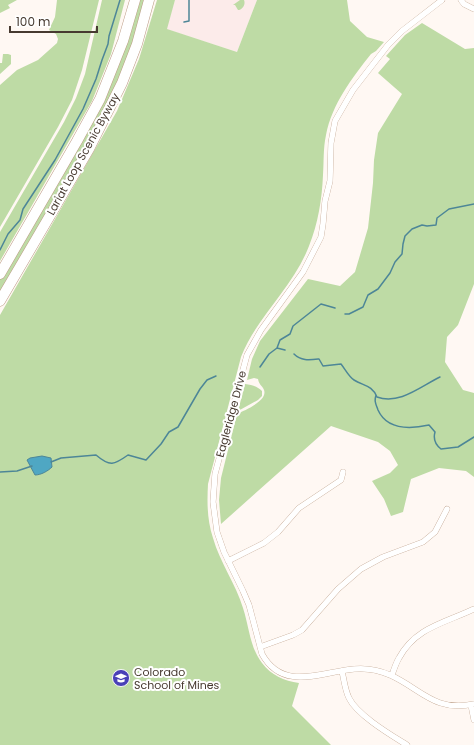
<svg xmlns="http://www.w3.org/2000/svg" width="474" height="745" viewBox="0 0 474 745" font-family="Poppins,sans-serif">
  <rect width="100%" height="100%" fill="#fff8f3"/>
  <!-- commercial -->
  <path fill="#fcebea" d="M175,0H257L237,52L166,29Z"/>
  <!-- green -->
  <path fill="#bedba5" d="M0,0H17L8,5L10,8L0,13Z
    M57,0H99L82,70L72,100L58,127L0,227V85L17,70L38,60L57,43L58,39L56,34L49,30L55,17Z
    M102,0H125L111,54L92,101L0,261V232L64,122L76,98L85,74Z
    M138,0H144L138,29L124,71L97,127L0,295V279L77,146Z
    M157,0H175L167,29L237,52L257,0H347L350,21L367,37L384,42L376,51L371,54C352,78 332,104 326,135C323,149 324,162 323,175C322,199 318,224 309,246C293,288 257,316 241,357L208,484C207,502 207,520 213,538C220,563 236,584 243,608C249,626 250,648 262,663C271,675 284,681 299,683L292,706L331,745H0V315L117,111L139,59Z
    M240,0H244C246,5 242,10 238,10L235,5H233Z
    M422,23L465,49L474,48V284L458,325L447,337L445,362L463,390L474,393V477L466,471L439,468L411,479L403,512L391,516L384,499L372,481L390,473L398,465L390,451L378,442L331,426L221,524L219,500L221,478L237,414C245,410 268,401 264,390C262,385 259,385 258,379L254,378L247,380L252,359L260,341L308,279L340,286L355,272L368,228L373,183L374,160L378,133L402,94L378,73L390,59L386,56L405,35Z
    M3,54H8L11,55V64L0,74V63H2Z
    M245,384C252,385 257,386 262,391V396L258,400L238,411Z"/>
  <!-- water -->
  <path fill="#4fa7c3" stroke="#4d8697" d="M42,456L51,458L52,467C48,471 41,475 35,475L27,460L30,458Z"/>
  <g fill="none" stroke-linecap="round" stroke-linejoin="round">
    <!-- stream -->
    <path stroke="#4d8697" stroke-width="1.5" d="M184,22L189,21V0
      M0,250L8,234L20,220L23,209L55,160L83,109L96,79L102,60L108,44L109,36L120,0
      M345,314H349L363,307L368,295L378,289L390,273L395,262L402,254L403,244L405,236L412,229L422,225L427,226L436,225L437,218L449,209L474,204
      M277,348L285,350
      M294,354C301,361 309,360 319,359L323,366L341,364C345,369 349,377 354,380C364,386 372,385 377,397C400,405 421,386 440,377
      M260,367L269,354L277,348L280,340L290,334L293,326L321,304L335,308
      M376,395C374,402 376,404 378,410C387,430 411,429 429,425L435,432C433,439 436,445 441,449L458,447L474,437
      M51,462L61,458L96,455C110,467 114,465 128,455L146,460L161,444L169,432L178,427L200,389L207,380L216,376
      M0,472L17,471L32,466"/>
    <!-- street casing -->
    <g stroke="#bb9c85" stroke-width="6">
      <path id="street" d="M442,0L402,31L388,45L353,90L335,121L331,143L330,181L325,201L323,224L321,237L303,272L261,330L247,355L215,474L213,502L217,532L224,552L243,591L249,605L262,654C283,692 321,672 354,669C365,668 379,670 390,675C420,688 435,713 474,704
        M461,0L464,4L474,9
        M228,561L264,543L278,532L299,508L341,480L343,472
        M260,647L293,635L302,630L338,589L361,569L383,557L423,542L435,532L447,509
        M342,671C344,680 345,690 349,698C357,715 391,735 407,745
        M392,675C394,669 396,663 399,658C416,627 445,623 474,609
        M471,705L474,720"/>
    </g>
    <!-- highway casing -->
    <g stroke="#bb9c85" stroke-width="11">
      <path id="highway" d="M0,274L77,141L100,99L123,41L135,0
        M0,301L89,149L122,83L137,44L149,0"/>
    </g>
    <!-- street -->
    <use href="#street" stroke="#fff" stroke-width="5.5"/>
    <!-- highway -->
    <use href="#highway" stroke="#fff" stroke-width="10"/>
  </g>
  <!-- icons -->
  <defs>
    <g id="university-disc" transform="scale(0.9)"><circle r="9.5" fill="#4940b7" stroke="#fff"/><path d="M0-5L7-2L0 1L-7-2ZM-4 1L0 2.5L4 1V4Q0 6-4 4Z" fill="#fff"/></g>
  </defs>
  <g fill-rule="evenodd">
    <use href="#university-disc" x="121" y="678"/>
  </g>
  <g text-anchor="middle" stroke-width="4" stroke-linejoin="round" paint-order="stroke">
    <!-- street labels -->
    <g font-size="11" fill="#473a30" stroke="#fff">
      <text transform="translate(83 154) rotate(-61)" y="4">Lariat Loop Scenic Byway</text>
      <text transform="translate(231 414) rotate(-75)" y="4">Eagleridge Drive</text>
    </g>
    <!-- poi labels -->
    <g font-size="11" fill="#473a30" stroke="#fff" text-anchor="start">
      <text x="134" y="676">Colorado<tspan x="134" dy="13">School of Mines</tspan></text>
    </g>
  </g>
  <!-- scale -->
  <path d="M10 26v6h87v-6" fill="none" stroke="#473a30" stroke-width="2"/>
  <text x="16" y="26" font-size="12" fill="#473a30" stroke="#ffffff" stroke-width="3" paint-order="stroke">100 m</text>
</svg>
